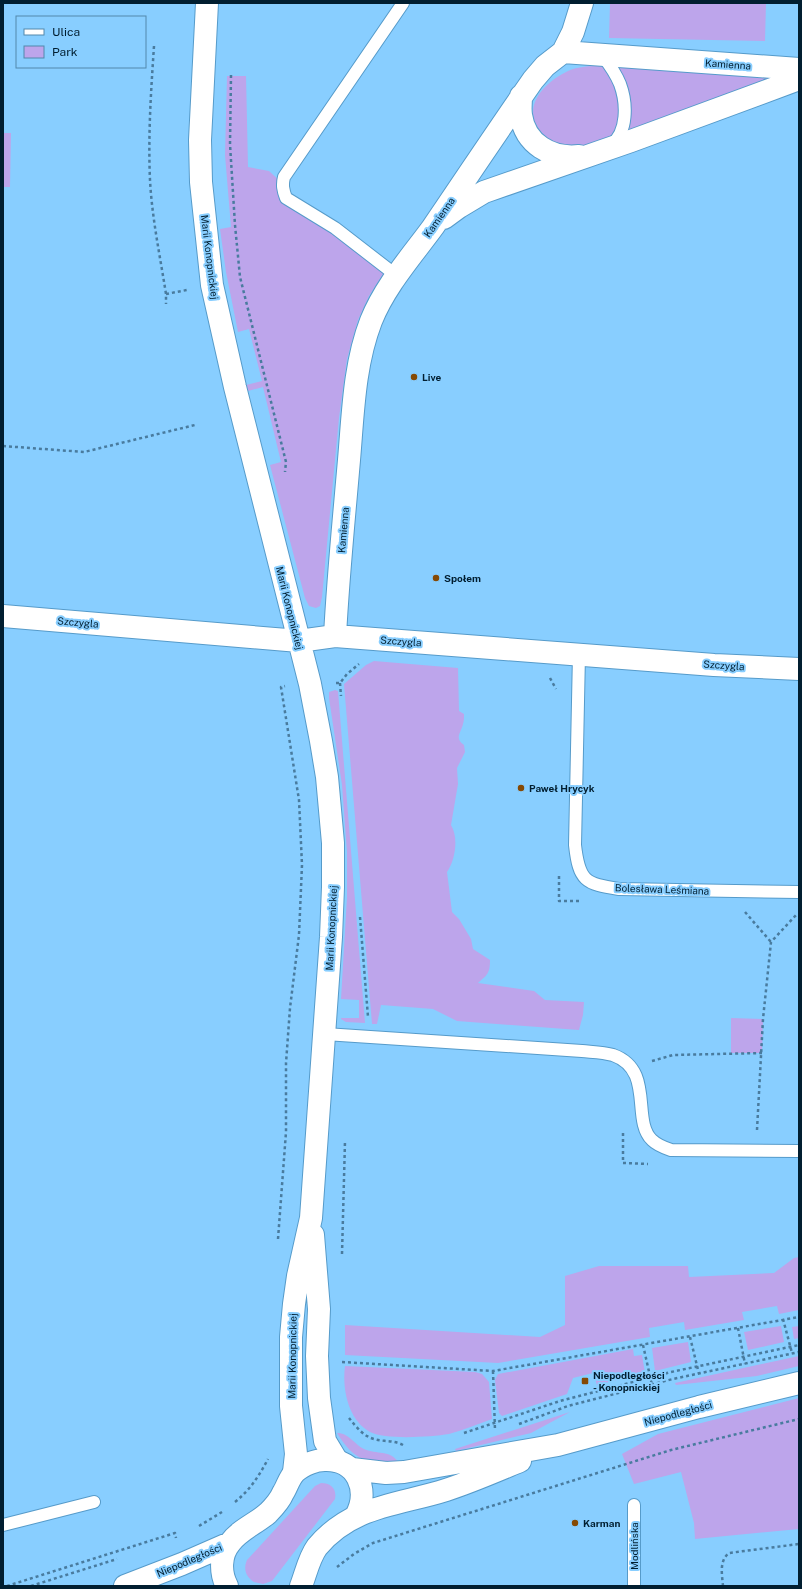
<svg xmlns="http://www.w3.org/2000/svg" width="802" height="1589" viewBox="0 0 802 1589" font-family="'Public Sans',sans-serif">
  <rect width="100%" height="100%" fill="#88ceff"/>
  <!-- green -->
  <path fill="#bda5eb" d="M610,3H766L765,41L609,38Z
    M622,66L773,78C743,89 713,101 683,113C658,122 634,132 608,139C596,142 582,147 569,147C559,146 549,142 543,134C519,109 543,83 568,71C583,64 606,66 622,66Z
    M227,76H246L248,167L269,171L282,183L283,191L387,268L369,296L358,320L347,359L339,418L322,597L320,606L316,608L309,606L305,598L270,465L281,462L263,387L248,391L246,385L262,381L249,329L238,332L226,272L220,229L231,227L225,155Z
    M3,133H11L10,187H3Z
    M374,661L458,668L459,711L464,714C464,718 464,721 463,724C461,733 454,738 464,745L465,752L457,768L458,784L451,825C459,838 455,861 447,872L452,912L459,919L471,939L473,949L490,960C490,974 487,975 478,983L534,991L545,1000L584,1002L583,1015L579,1030L457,1021L433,1009L381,1005L377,1024H372L344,684L366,665Z
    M335,690L338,691L365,1023L346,1022L341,1019V1018H359V1000L341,999L347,897V852L342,785L329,698V692Z
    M731,1018L763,1019L762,1053H731Z
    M799,1257V1310L779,1314L777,1306L742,1312L744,1320L685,1330L684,1322L649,1328L650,1337L498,1363L345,1355V1325L540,1337L565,1325V1276L599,1266H688L689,1277L774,1273L794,1258Z
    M781,1326L784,1342L748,1350L744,1332Z
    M799,1326V1338L794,1339L792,1327Z
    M688,1342L691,1362L655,1371L652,1348Z
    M633,1349L634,1356L642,1355L645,1373L597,1385L593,1373L573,1378L567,1394L502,1416L499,1413L495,1380L498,1374Z
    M799,1356V1366L757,1376L676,1385L675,1383Z
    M345,1366L475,1372L482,1374L489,1382L492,1419C478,1424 463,1430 449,1434C430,1437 386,1440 370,1432C348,1420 342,1389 345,1366Z
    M799,1398V1529L695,1539L694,1523L681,1472L634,1484L622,1454L658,1434Z
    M570,1412L531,1433L456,1451L455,1449Z
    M337,1433C349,1433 354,1444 364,1449C377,1455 390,1449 399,1463C367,1461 356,1464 337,1433Z
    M321,1483C331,1483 337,1489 335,1499L272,1581L263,1584L254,1582C246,1577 243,1569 247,1560L315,1486Z"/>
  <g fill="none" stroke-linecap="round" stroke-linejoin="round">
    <!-- service casing -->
    <g stroke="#569bca" stroke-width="14">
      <path id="service" d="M602,55C609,64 616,74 620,84C627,103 628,132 611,145
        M397,276L335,228L286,198C283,190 282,185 284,177L403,3
        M579,654L575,845C579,881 585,884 619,889L799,892
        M325,1034L582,1051C592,1052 603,1052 613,1055C655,1070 631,1120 652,1140C657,1145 665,1148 671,1150L799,1151
        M3,1525L94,1502
        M634,1586V1505"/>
    </g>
    <!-- minor casing -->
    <g stroke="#569bca" stroke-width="24">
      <path id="minor" d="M207,3L200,140L201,182L212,285L235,387L310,684L321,741L327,777L333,843V887L331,937L311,1218L298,1276L294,1304L291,1337V1406L296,1454L294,1472
        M563,52L573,32L582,3
        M521,96C521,102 520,109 521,115C525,144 551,159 579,156
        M444,218L459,207L484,192L631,141L799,79
        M3,616L299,641L335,636L714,665L799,669
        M335,636C338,577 344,518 349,460C353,414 354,365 371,321C385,286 411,257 433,227C466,178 499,129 533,80L545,66L563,52L799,69
        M313,1235L319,1309L317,1356L319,1398L325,1441L337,1461"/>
    </g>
    <!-- tertiary casing -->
    <g stroke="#569bca" stroke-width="24">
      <path id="tertiary" d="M352,1469L386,1473L404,1472L558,1445L699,1407L799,1383
        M125,1586L182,1564L230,1543
        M227,1586C220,1573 220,1555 230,1543C239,1530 257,1523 268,1513C274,1507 280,1500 283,1493C287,1487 289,1478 295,1472C299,1468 305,1465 310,1463C315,1461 320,1460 325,1460C357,1459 370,1490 356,1516
        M301,1586C306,1573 309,1558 317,1547C352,1505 399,1505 446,1490C471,1482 496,1471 520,1461"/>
    </g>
    <!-- path -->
    <path stroke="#497b9e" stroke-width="2.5" stroke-dasharray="3 3" stroke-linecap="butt" d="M154,46C151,91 148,135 150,180C152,218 160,256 166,294V304
      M231,75L230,144L235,225L240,277L286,462L285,472
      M166,294L187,290
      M3,446L84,452L195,425
      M550,678L556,689
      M336,683H340L347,674L359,664
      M340,683L341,696
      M559,876V901H579
      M745,912L771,942
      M360,917L368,1017
      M652,1061L673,1055L762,1053
      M757,1130L763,1019L771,942L797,914
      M623,1133V1163L648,1164
      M278,1239L286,1132V1063L290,1008L299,935L302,865L299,800L281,687L285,686
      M342,1254L345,1141
      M783,1319L792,1353
      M738,1328L745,1364
      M690,1337L699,1374
      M643,1345L652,1385
      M342,1362L493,1371L799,1317
      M493,1371L495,1430
      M349,1418C354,1424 360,1432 367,1436C378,1443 392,1439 403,1445
      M519,1424L568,1406L673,1379L799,1352
      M464,1433L560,1401L671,1372L799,1345
      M235,1502C250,1490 259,1476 268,1459
      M199,1526L222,1512
      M337,1567L354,1554L373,1543L671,1450L799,1419
      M7,1586L175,1533L176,1538
      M31,1586L117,1559
      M723,1586C722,1574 719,1561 729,1553L799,1544"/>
    <!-- service -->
    <use href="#service" stroke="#fff" stroke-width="12"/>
    <!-- minor -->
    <use href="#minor" stroke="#fff" stroke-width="22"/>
    <!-- tertiary -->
    <use href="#tertiary" stroke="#fff" stroke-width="22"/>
  </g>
  <!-- markers -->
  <g fill="#854904" stroke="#88ceff" stroke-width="1.5">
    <circle cx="414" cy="377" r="4"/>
    <circle cx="436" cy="578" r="4"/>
    <circle cx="521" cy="788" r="4"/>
    <rect x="581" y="1377" width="8" height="8" rx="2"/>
    <circle cx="575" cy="1523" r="4"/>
  </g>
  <g text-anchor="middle" stroke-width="4" stroke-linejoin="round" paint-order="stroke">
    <!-- street labels -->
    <g font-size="10" fill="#011e30" stroke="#88ceff">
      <text transform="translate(728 64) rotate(4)" y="4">Kamienna</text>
      <text transform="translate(439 217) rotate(-55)" y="4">Kamienna</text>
      <text transform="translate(210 257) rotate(83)" y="4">Marii Konopnickiej</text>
      <text transform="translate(343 530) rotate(-85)" y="4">Kamienna</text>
      <text transform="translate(290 608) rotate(76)" y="4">Marii Konopnickiej</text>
      <text transform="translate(78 622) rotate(5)" y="4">Szczygla</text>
      <text transform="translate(401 641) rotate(4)" y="4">Szczygla</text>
      <text transform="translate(724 665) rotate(4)" y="4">Szczygla</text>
      <text transform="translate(662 889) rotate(2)" y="4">Bolesława Leśmiana</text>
      <text transform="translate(331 928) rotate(-87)" y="4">Marii Konopnickiej</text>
      <text transform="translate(292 1356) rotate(-89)" y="4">Marii Konopnickiej</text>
      <text transform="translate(678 1413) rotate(-15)" y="4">Niepodległości</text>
      <text transform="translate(634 1546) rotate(-90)" y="4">Modlińska</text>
      <text transform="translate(189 1560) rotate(-23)" y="4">Niepodległości</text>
    </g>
    <!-- poi labels -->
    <g font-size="10" font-weight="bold" fill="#011e30" stroke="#88ceff" text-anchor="start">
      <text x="422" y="381">Live</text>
      <text x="444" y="582">Społem</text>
      <text x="529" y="792">Paweł Hrycyk</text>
      <text x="593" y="1379">Niepodległości<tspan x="593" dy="12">- Konopnickiej</tspan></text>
      <text x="583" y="1527">Karman</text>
    </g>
  </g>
  <!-- border -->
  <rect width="802" height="1589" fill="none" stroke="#011e30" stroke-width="8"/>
  <!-- legend -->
  <rect x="16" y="16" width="130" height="52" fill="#88ceff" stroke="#5288ac"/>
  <rect x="24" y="29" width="20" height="6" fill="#ffffff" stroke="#5288ac"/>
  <text x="52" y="36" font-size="12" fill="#011e30">Ulica</text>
  <rect x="24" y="46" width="20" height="12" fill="#bda5eb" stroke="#5288ac"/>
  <text x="52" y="56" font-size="12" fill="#011e30">Park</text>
</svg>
